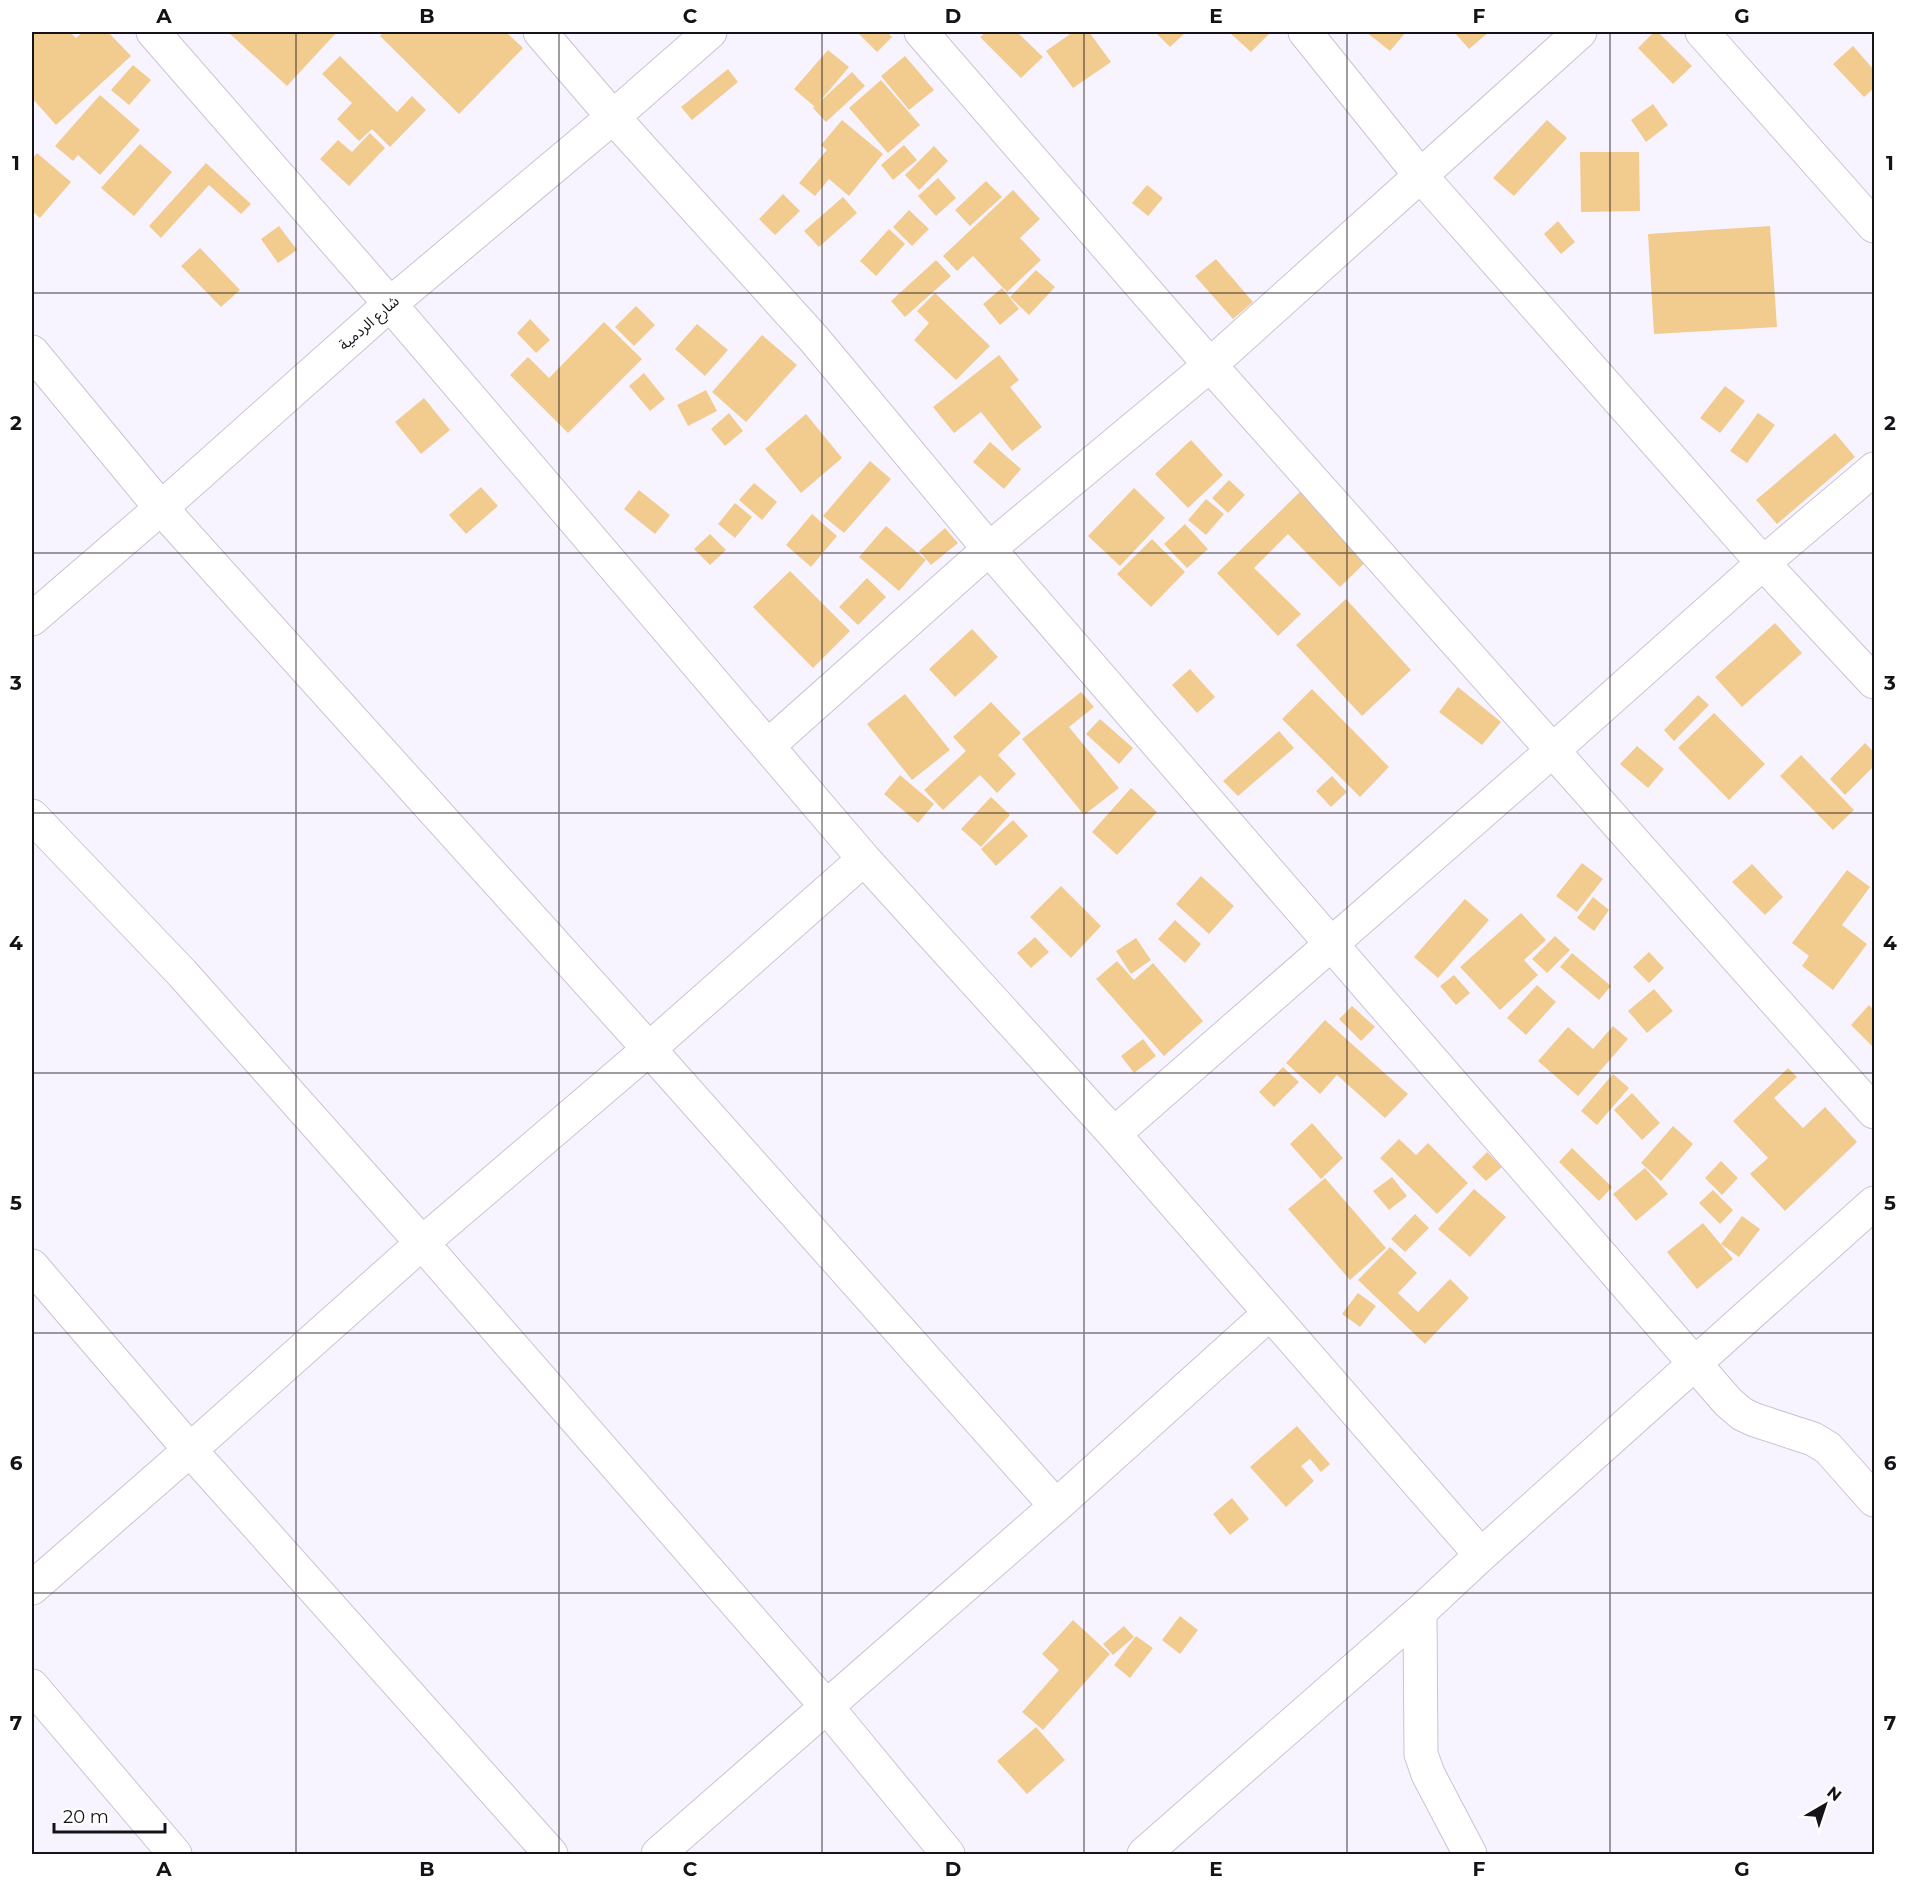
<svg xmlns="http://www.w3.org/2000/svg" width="1906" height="1886" viewBox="0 0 1906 1886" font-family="Montserrat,'Noto Sans Arabic',sans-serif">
  <rect width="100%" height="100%" fill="#f8f4ff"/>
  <!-- building -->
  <path fill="#f2cb8f" d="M32,32H70L76,38L83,32H108L131,56L56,125L32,98Z
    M228,32H337L287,86Z
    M384,32H506L523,48L459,114L380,36Z
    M857,32H887L892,37L877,52Z
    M986,32H1017L1043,57L1021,78L980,37Z
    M1073,32H1089L1111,62L1073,88L1046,51Z
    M1157,32H1186L1170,47L1156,33Z
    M1229,32H1268L1270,33L1251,52Z
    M1366,32H1406L1390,51Z
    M1454,32H1489L1469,49Z
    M1654,32H1658L1692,66L1673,84L1638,48Z
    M1853,46L1874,70V88L1864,97L1833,64Z
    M828,50L849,67L815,107L794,89Z
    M340,56L397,112L412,96L426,110L390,147L372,129L359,141L337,119L352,103L322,74Z
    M905,56L934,90L909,110L881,76Z
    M133,65L151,80L129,105L111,90Z
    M728,69L738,82L692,120L681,107Z
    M852,72L865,86L826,122L813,108Z
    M881,80L920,125L888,153L849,108Z
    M100,95L140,130L100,175L78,155L73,161L55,146Z
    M1653,104L1668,125L1646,142L1631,120Z
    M842,120L883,154L849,196L829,179L815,196L799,183L827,150L821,145Z
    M1547,120L1567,138L1514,196L1493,178Z
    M370,133L385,148L349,186L320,159L338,140L352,152Z
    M140,144L172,172L134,216L101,188Z
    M904,145L917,160L893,180L881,165Z
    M934,146L948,161L919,190L905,175Z
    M1580,152H1639L1640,211L1581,212Z
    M37,153L71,182L40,218L32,211V159Z
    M206,163L251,204L241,214L209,185L161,238L149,226Z
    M938,178L956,198L936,216L918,196Z
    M986,181L1002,197L970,226L955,210Z
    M1147,185L1163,198L1148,216L1132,203Z
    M1013,190L1040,219L1020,238L1041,260L1007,292L973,256L957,271L943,256Z
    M783,194L800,211L775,235L759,219Z
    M843,197L857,213L819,247L804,231Z
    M909,210L929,229L912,246L893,227Z
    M1558,221L1575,242L1561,254L1544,234Z
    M279,226L297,250L278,263L261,239Z
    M1770,226L1777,327L1654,334L1648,234Z
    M889,229L905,244L876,276L860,261Z
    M200,248L240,290L221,307L181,266Z
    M1216,259L1253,302L1233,319L1195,276Z
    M936,260L951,276L905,317L891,301Z
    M1036,270L1055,287L1029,315L1010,297Z
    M1002,288L1019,309L1000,325L983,304Z
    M935,293L990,346L956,380L914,340L929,323L917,311Z
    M636,306L655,325L634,346L615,327Z
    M530,319L550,340L536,353L517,333Z
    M604,322L642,359L568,433L510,375L528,357L549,378Z
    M697,324L728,350L705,376L675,349Z
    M762,335L797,365L746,422L712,392Z
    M999,355L1019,380L1010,387L1042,427L1012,451L981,412L954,433L933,407Z
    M644,373L665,399L650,411L629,386Z
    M1725,386L1745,401L1720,433L1700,418Z
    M706,390L717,411L688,426L677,405Z
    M424,398L450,430L421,454L395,422Z
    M729,413L743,431L725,446L711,429Z
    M1758,413L1775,425L1747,463L1730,451Z
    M806,414L842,458L801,493L765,449Z
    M1835,433L1855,457L1777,524L1756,500Z
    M1191,440L1223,475L1188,508L1155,474Z
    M990,442L1021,469L1004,489L973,462Z
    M870,461L891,479L844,533L823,516Z
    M1229,480L1245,495L1228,513L1212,498Z
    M1310,482L1377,551L1340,587L1288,534L1254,568L1301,614L1278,636L1217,573Z
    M754,483L777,502L762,520L739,500Z
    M481,487L498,506L466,534L449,515Z
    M1134,488L1165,518L1120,566L1088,536Z
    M639,490L670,515L655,534L624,509Z
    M1206,499L1224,514L1206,535L1188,520Z
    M735,503L752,517L735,538L718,524Z
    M812,514L837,536L811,567L786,545Z
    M1185,524L1208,549L1187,568L1164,544Z
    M886,526L926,560L899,591L859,557Z
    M945,528L958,543L931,565L919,551Z
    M710,534L726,550L710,565L694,549Z
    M1152,539L1185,572L1151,607L1117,574Z
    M790,571L850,631L813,668L753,607Z
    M867,578L886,597L858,625L839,607Z
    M1346,599L1411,670L1362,716L1296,645Z
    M1775,623L1802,653L1742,707L1715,677Z
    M972,629L998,657L955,697L929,669Z
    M1190,669L1215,697L1197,713L1172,685Z
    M1458,687L1501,722L1482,745L1439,712Z
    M1312,689L1389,767L1360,797L1282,719Z
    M1081,692L1094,707L1069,727L1119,788L1084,815L1022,739Z
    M905,694L950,750L912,780L867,724Z
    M1698,695L1709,705L1674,741L1664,730Z
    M991,702L1021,733L998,755L1016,774L997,793L980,775L943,810L924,790L966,751L953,737Z
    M1714,713L1765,764L1729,800L1678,748Z
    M1100,719L1133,748L1119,764L1086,734Z
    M1279,731L1294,748L1238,796L1223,781Z
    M1865,743L1874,752V766L1845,795L1830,779Z
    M1637,746L1664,769L1648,788L1620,764Z
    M1801,755L1854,810L1833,830L1780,776Z
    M900,775L934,804L918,823L884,794Z
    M1332,776L1347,792L1331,807L1316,791Z
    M1131,788L1157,812L1117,855L1092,832Z
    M991,797L1010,815L981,847L961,829Z
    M1013,820L1028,836L996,866L981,849Z
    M1582,863L1603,879L1577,912L1556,896Z
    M1752,864L1783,897L1765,915L1732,882Z
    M1847,870L1870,887L1842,925L1867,944L1833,990L1802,966L1809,956L1792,943Z
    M1201,876L1234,906L1209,934L1176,904Z
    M1061,886L1101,926L1071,958L1030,917Z
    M1593,897L1609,910L1594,931L1577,918Z
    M1465,899L1489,920L1438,978L1414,957Z
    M1521,913L1546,940L1524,960L1538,975L1500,1010L1460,967Z
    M1175,920L1201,944L1185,963L1158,939Z
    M1555,936L1570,950L1547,973L1532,959Z
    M1035,937L1049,952L1031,968L1017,953Z
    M1136,938L1151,960L1131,974L1116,951Z
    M1649,952L1664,968L1649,983L1633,967Z
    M1572,953L1611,986L1599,1000L1560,967Z
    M1117,961L1134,980L1153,963L1203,1021L1164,1056L1096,979Z
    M1454,975L1470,993L1456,1005L1440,986Z
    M1537,985L1556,1002L1526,1035L1507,1018Z
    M1654,989L1673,1011L1647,1033L1628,1011Z
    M1869,1005L1874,1010V1048L1851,1025Z
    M1352,1006L1375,1027L1361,1041L1339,1019Z
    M1325,1020L1408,1094L1385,1118L1337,1075L1320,1094L1286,1063Z
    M1613,1026L1628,1039L1578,1096L1538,1061L1568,1027L1593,1049Z
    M1143,1039L1156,1056L1134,1073L1121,1056Z
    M1283,1067L1299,1082L1274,1107L1259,1092Z
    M1788,1068L1797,1077L1774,1098L1803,1128L1825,1107L1857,1142L1785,1211L1750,1174L1768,1158L1733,1121Z
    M1613,1074L1629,1088L1597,1125L1581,1111Z
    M1632,1093L1660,1123L1642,1140L1614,1110Z
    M1312,1123L1343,1158L1321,1179L1290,1144Z
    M1673,1126L1693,1144L1661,1181L1641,1163Z
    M1399,1139L1416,1155L1428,1143L1468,1183L1437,1214L1380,1158Z
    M1572,1148L1612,1187L1599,1201L1559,1162Z
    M1487,1152L1502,1167L1486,1181L1472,1167Z
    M1721,1161L1738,1178L1722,1195L1705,1178Z
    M1645,1168L1668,1194L1636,1221L1613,1194Z
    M1392,1177L1407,1196L1389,1210L1373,1191Z
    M1325,1178L1386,1248L1350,1280L1288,1209Z
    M1474,1189L1506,1217L1470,1257L1438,1229Z
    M1713,1190L1733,1210L1720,1224L1699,1203Z
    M1415,1214L1429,1228L1405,1252L1391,1239Z
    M1742,1216L1760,1229L1739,1257L1721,1244Z
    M1703,1223L1733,1259L1697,1289L1667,1252Z
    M1390,1247L1417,1273L1398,1293L1418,1312L1450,1279L1469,1298L1425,1344L1358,1280Z
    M1358,1293L1376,1306L1360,1327L1342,1314Z
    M1297,1426L1330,1464L1321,1472L1310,1459L1301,1466L1314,1481L1286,1507L1250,1467Z
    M1232,1498L1249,1519L1230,1535L1213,1514Z
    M1180,1616L1198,1630L1180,1654L1162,1640Z
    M1073,1620L1110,1654L1043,1730L1022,1712L1059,1670L1042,1654Z
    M1124,1626L1134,1637L1113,1655L1103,1644Z
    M1136,1636L1153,1648L1130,1678L1114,1665Z
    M1036,1727L1065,1760L1027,1794L997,1761Z"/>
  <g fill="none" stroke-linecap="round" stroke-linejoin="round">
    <!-- minor casing -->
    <g stroke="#c9c3d5" stroke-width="35">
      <path id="minor" d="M153,32L390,304L864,859L1114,1134L1481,1555
        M540,32L613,117L814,339L989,549L1728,1402L1742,1414L1755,1420L1813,1439L1828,1448L1874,1500
        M921,32L1210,365L1874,1112
        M1305,32L1420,175L1763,563L1874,682
        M1702,32L1874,226
        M32,352L161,508L649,1049L1056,1506
        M32,619L161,508L390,304L613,117L710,32
        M769,745L989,549L1210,365L1580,32
        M32,816L182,973L422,1243L827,1707L948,1854
        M1114,1134L1552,751L1763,563L1874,469
        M32,1266L190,1450L551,1854
        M32,1588L190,1450L422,1243L649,1049L864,859
        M1420,1612L1421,1754L1428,1774L1470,1854
        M32,1686L175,1854
        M658,1854L1056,1506L1270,1313
        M1144,1854L1420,1612L1481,1555L1874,1203"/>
    </g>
    <!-- minor -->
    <use href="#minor" stroke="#fff" stroke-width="33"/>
  </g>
  <!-- grid -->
  <path fill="none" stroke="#151218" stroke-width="1.5" stroke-opacity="0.55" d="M296,32V1854M559,32V1854M822,32V1854M1084,32V1854M1347,32V1854M1610,32V1854M32,293H1874M32,553H1874M32,813H1874M32,1073H1874M32,1333H1874M32,1593H1874"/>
  <g text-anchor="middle" stroke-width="4.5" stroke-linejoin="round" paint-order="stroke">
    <!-- street labels -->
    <g font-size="15" fill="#151218" stroke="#fff">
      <text transform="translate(369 323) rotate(-41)" y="5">شارع الردمية</text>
    </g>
  </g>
  <!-- border -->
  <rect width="1906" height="1886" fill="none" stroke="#ffffff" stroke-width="66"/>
  <!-- north arrow -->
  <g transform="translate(1825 1805) rotate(39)" stroke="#ffffff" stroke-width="4.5" paint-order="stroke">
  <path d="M0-4.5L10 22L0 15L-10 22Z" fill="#151218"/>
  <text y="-9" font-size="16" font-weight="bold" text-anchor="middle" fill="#151218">N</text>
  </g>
  <!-- scale -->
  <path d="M54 1823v9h111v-9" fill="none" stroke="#151218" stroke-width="3"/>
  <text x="63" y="1823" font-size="18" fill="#151218" stroke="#ffffff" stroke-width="4.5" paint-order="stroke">20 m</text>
  <rect x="33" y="33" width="1840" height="1820" fill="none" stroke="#151218" stroke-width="2"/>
  <g font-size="20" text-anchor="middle" font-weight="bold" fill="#151218">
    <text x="164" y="23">A</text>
    <text x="427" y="23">B</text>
    <text x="690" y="23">C</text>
    <text x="953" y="23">D</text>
    <text x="1216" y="23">E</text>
    <text x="1479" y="23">F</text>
    <text x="1742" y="23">G</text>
    <text x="16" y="170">1</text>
    <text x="1890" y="170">1</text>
    <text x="16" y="430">2</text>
    <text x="1890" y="430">2</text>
    <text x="16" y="690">3</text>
    <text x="1890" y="690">3</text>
    <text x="16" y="950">4</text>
    <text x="1890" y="950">4</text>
    <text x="16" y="1210">5</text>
    <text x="1890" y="1210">5</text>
    <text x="16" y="1470">6</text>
    <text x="1890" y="1470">6</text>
    <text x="16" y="1730">7</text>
    <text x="1890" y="1730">7</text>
    <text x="164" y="1876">A</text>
    <text x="427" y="1876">B</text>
    <text x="690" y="1876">C</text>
    <text x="953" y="1876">D</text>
    <text x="1216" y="1876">E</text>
    <text x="1479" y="1876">F</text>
    <text x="1742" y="1876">G</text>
  </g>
</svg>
